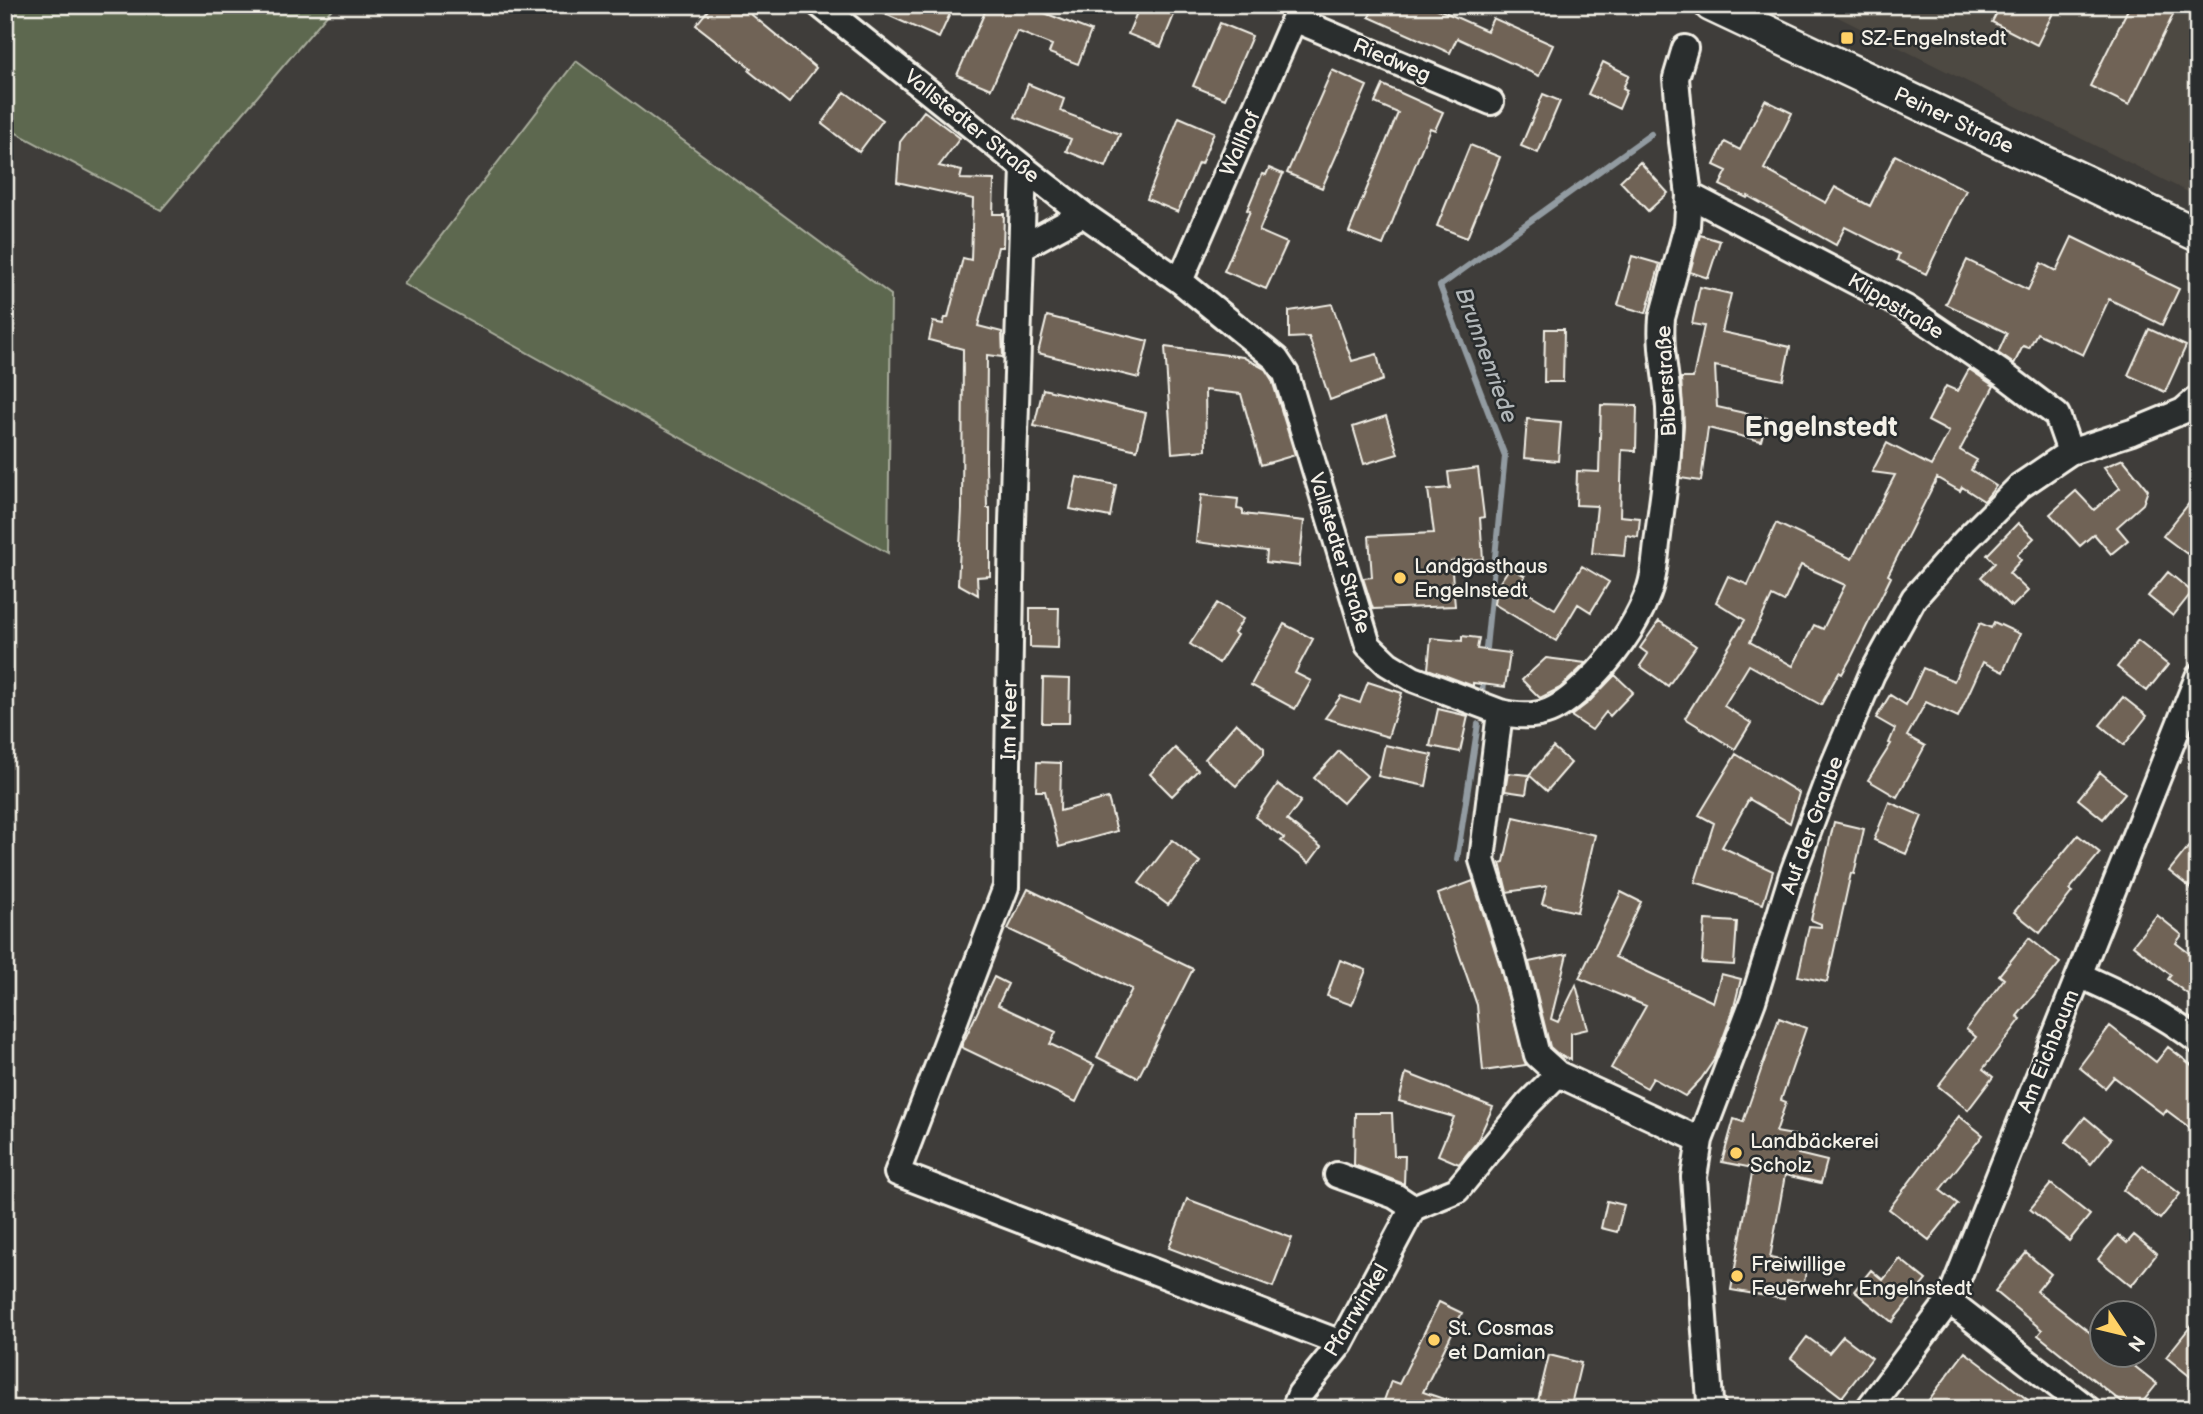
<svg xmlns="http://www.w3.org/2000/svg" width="2203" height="1414" viewBox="0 0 2203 1414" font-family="'Balsamiq Sans',sans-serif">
  <rect width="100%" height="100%" fill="#3f3d3a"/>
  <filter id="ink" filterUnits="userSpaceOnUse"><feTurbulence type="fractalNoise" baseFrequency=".0143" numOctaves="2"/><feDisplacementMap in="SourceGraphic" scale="14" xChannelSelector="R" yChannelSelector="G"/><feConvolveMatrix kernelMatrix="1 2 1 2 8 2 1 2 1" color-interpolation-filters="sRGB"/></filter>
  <g filter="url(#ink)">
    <!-- built -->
    <path fill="#4d4842" d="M1814,5H2198V197Z"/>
    <!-- green -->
    <path fill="#5d684f" stroke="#a8ac9c" stroke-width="2" d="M5,5H335L161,210L5,127Z
      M576,61L891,295L888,553L404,284Z"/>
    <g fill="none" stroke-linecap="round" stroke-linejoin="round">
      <!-- stream -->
      <path stroke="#929ba1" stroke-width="6" d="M1485,658L1505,456L1440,286L1651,134
        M1482,692L1484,676
        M1457,859L1478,724"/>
    </g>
    <!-- building -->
    <path fill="#6f6356" stroke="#f4f1e8" stroke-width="2" fill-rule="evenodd" d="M712,5H740L816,68L789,103L749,71L751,68L696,25Z
      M865,5H954L939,38Z
      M988,5H1038L1037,10L1091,31L1078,64L1049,53L1052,45L1017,31L991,89L957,75Z
      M1140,5H1178L1161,47L1128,34Z
      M1375,5H1429L1487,31L1493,18L1553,45L1539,76L1457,38L1450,53L1369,17Z
      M2001,5H2057L2037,45L1992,22Z
      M2130,5H2178L2129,105L2090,86Z
      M1220,23L1252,36L1225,99L1193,86Z
      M1603,62L1629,75L1623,88L1627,90L1619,109L1588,94Z
      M1332,70L1367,86L1322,188L1287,173Z
      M1028,84L1064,99L1060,111L1120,134L1106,167L1066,151L1071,139L1015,117Z
      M1383,85L1443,112L1435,130L1430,128L1383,245L1349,232L1398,113L1375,103Z
      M845,92L883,120L859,152L822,124Z
      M1543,94L1560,101L1538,153L1521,146Z
      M1765,100L1792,113L1764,169L1826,203L1835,187L1870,206L1895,155L1966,190L1926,274L1897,260L1899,254L1845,227L1836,245L1748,196L1747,198L1720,185L1727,171L1714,165L1725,142L1740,150Z
      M924,111L960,138L939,166L962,171L960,179L994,180L993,214H1004L1003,247H998L978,326L1002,332L1003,357L987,355L986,462L987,508H990V576L977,577L978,595L958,584L962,509L963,349L929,340L933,322L943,324L945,318H948L963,258L971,260L973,199L897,182L900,142Z
      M1179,117L1214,132L1201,164L1198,163L1178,212L1147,199Z
      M1470,145L1500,157L1467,238L1437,226Z
      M1640,162L1668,193L1648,211L1620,181Z
      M1269,168L1283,174L1259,231L1287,243L1266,289L1224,271L1250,211L1247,210L1262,174L1266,175Z
      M1700,235L1720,241L1708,278L1690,272Z
      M2072,237L2179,289L2162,325L2109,299L2083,355L2037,333L2029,348L2023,346L2014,364L1998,353L2007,333L1946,304L1967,260L2028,290L2041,263L2056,271Z
      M1632,256L1660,264L1646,313L1618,305Z
      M1700,287L1731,294L1722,332L1790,347L1783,380L1715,366L1717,407L1767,418L1761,441L1708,428L1701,481L1680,478L1684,425L1681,378H1693L1704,326L1692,324Z
      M1332,304L1352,361L1377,354L1383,380L1330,400L1309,337L1289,338V311Z
      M1047,316L1148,341L1139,378L1038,353Z
      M1545,329H1564L1563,382H1544Z
      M2149,329L2186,346L2165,392L2128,375Z
      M1165,347L1243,357L1265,369L1272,380L1295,455L1261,465L1241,394L1205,390L1206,450L1172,453Z
      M1969,369L1994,386L1960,450L1977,460L1971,470L1996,486L1984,501L1962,487L1960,491L1937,478L1888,575L1891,577L1851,658L1842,674L1839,672L1821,705L1749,665L1724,706L1751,723L1735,749L1685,718L1745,620L1716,602L1728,576L1748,585L1776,523L1852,559L1895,475L1872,472L1887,443L1931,466L1949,432L1928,421L1946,386L1957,391ZM1801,565L1845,585L1823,629L1814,625L1793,666L1750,642L1772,596L1784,602Z
      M1043,389L1146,413L1137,450L1034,426Z
      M1601,405L1637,406L1636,451L1622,450L1620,516L1640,518L1638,537L1626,535L1624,556L1592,553L1597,506L1576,505L1577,471L1599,472Z
      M1386,416L1398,454L1364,464L1353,427Z
      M1527,419L1561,422L1558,461L1524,458Z
      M2123,459L2148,490L2143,504L2117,527L2128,540L2111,554L2094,534L2080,546L2050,514L2076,491L2094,510L2120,488L2104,467Z
      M1478,468L1484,517L1480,518L1483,559L1451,561L1455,606L1373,609L1363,578L1372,577L1369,536L1434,533L1428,490L1450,488L1448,472Z
      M1077,477L1116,485L1110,517L1070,509Z
      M2198,492V541L2187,554L2163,536Z
      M1201,495L1238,499L1237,509L1243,510V514L1304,521L1299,566L1266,562L1267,551L1196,542Z
      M2018,523L2034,538L2017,555L2021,560L2009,573L2028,591L2012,607L1981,577L1995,563L1987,555Z
      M1582,566L1609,582L1591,612L1578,604L1556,641L1494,604L1496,588L1510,567L1525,576L1518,587L1555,609Z
      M2168,572L2192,592L2173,616L2148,596Z
      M1217,603L1243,619L1234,633L1237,635L1219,663L1190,644Z
      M1030,608H1059L1058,648L1030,647Z
      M1659,621L1696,646L1668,686L1640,666L1648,654L1640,648Z
      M1994,622L2020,634L2003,672L1983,662L1958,717L1926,702L1907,736L1925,746L1897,797L1868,780L1891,744L1889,743L1895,729L1876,718L1890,695L1906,705L1923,668L1954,681L1980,623L1991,628Z
      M1284,624L1313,639L1295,673L1311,681L1295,709L1251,685Z
      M1462,636L1479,638L1477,649L1510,653L1505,687L1473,683V686L1428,669L1431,638L1462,641Z
      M2138,641L2168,665L2147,691L2117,667Z
      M1546,658L1586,663L1560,688L1540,698L1522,680Z
      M1615,675L1633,692L1610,716L1606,712L1592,730L1571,716L1589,702Z
      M1043,678L1070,679L1069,723H1042Z
      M1368,682L1402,693L1388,737L1325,718L1341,696L1360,703Z
      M2123,697L2147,716L2124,745L2100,725Z
      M1438,709L1468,716L1460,752L1430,746Z
      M1236,723L1264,748V754L1236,786L1205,759Z
      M1385,745L1432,755L1426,786L1378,776Z
      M1553,747L1571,763L1547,791L1529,775Z
      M1175,748L1198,770L1172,796L1150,774Z
      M1339,751L1367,776L1343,803L1314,778Z
      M1736,754L1799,793L1790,823L1749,799L1722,847L1773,871L1763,904L1695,882L1714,823L1699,815Z
      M1037,762L1061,763L1060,811L1108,798L1117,831L1059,847L1045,791H1036Z
      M2100,772L2125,793L2103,819L2078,799Z
      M1508,773L1529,775L1526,794L1505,791Z
      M1278,784L1301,801L1287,820L1321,847L1309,863L1281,841L1284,838L1255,817Z
      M1889,802L1922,816L1906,854L1874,840Z
      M1514,817L1595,835L1577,912L1542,904L1547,886L1507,892L1500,863L1504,862Z
      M1834,822L1864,829L1854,874L1851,873L1827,982L1798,976L1809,926L1821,927V924L1811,920Z
      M2078,835L2100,853L2069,890L2072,892L2040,933L2014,912Z
      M2198,835V894L2169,871Z
      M1172,840L1200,862L1168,905L1139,883Z
      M1473,881L1499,963L1526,1065L1483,1071L1477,1005L1438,894Z
      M1028,889L1193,969L1138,1078L1097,1057L1132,989L1008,929Z
      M1621,892L1641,902L1615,957L1713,1002L1721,974L1741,979L1733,1011L1716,1057L1701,1079L1685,1096L1653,1078L1647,1088L1611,1068L1646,1006L1579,978Z
      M2157,915L2182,935L2176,943L2198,960V1002L2168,979L2171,975L2133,945Z
      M1705,920L1737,922L1734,965L1702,963Z
      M2029,938L2060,963L2017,1016L2021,1019L1983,1069L1993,1077L1968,1110L1938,1086L1976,1037L1966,1029L2004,979L1999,975Z
      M1567,954L1551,1019L1558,1022L1576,985L1588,1029L1571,1033V1060L1559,1055L1550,1047L1529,962Z
      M1340,960L1366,970L1352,1005L1327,996Z
      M994,977L1008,984L998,1005L1056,1032L1050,1044L1094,1065L1076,1102L961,1047Z
      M1779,1018L1806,1028L1781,1100L1786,1102L1776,1132L1799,1136L1798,1154L1827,1161L1821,1183L1785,1175L1770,1258L1807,1265L1804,1283L1787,1281L1784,1299L1731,1290L1753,1168L1722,1162L1734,1119L1743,1122Z
      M2110,1026L2156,1062L2168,1047L2198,1070V1134L2166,1110L2163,1114L2114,1077L2105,1088L2079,1067Z
      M1406,1073L1493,1107L1477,1142L1459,1164L1438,1155L1454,1117L1399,1101Z
      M1355,1113H1392L1394,1156H1405L1404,1184L1354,1165Z
      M1959,1116L1983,1135L1940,1190L1958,1204L1929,1240L1889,1209Z
      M2085,1117L2111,1139L2091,1164L2065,1142Z
      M2143,1165L2180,1194L2160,1219L2123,1190Z
      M2051,1184L2090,1215L2069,1241L2030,1209Z
      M1187,1199L1292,1238L1273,1287L1169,1248Z
      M1607,1201L1624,1205L1617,1232L1601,1228Z
      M2118,1235L2127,1243L2134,1235L2157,1254L2131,1286L2098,1259Z
      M2026,1253L2051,1274L2037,1291L2102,1342V1354H2118L2123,1357L2157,1384L2137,1409H2130L2038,1335L2042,1330L1995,1291Z
      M1900,1259L1926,1280L1892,1322L1854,1291L1871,1270L1883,1280Z
      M1439,1302L1462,1313L1423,1392L1464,1406L1463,1409H1381L1391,1381L1399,1384Z
      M2198,1317V1383L2166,1357Z
      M1843,1336L1872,1358L1842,1397L1791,1358L1807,1337L1829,1353Z
      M1965,1352L2009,1385L2039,1409H1922Z
      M1549,1355L1581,1363L1570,1409H1536Z"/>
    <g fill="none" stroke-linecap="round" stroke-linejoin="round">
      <!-- minor casing -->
      <g stroke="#f4f1e8" stroke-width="30">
        <path id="minor" d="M820,5L1024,168L1083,214L1180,281L1276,359L1286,374L1368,645L1388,664L1413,679L1500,712L1482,860L1513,959L1537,1055L1558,1074L1700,1140
          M1294,19L1491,102
          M1024,168L1012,522L1006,887L897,1173L1341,1343
          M1689,195L1906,308L2003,374L2057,415L2070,452
          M1022,247L1083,214
          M1180,281L1300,5
          M1500,712C1541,722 1560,710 1589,681C1612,659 1634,628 1646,598C1655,579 1655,556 1658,536C1663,493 1671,451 1669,408C1667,378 1659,348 1662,318L1687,226L1689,195L1681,134L1676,78L1685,48
          M2079,975C2122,994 2161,1012 2198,1041
          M1337,1175L1395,1196L1413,1208
          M1949,1301L2088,1409
          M1294,1409L1300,1394L1341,1343L1413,1208L1457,1190L1528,1104L1558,1074
          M1713,1409L1710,1401L1694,1177L1700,1140L1753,1001L1792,875L1832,768L1872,674L1914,598L1965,541L2020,486L2070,452L2132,432L2183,411L2198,398
          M1868,1409L1949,1301L2198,677"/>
      </g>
      <!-- major casing -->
      <g stroke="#f4f1e8" stroke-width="37">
        <path id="major" d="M1711,5L2198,235"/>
      </g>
      <!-- minor -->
      <use href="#minor" stroke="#2a2d2e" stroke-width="24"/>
      <!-- major -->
      <use href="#major" stroke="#2a2d2e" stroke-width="32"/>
    </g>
  </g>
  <!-- markers -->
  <g fill="#ffd166" stroke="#2a2d2e" stroke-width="2.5">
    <rect x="1840" y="31" width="14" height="14" rx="3.5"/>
    <circle cx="1400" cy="578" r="7"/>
    <circle cx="1736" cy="1153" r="7"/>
    <circle cx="1737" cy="1276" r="7"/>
    <circle cx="1434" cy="1340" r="7"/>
  </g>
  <g text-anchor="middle" stroke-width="5" stroke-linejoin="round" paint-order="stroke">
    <!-- poi labels -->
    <g font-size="21" fill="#f4f1e8" stroke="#2a2d2e" text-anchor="start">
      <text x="1861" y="45">SZ-Engelnstedt</text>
      <text x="1414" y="573">Landgasthaus<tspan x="1414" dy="24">Engelnstedt</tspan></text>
      <text x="1750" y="1148">Landbäckerei<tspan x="1750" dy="24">Scholz</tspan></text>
      <text x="1751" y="1271">Freiwillige<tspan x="1751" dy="24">Feuerwehr Engelnstedt</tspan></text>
      <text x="1448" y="1335">St. Cosmas<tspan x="1448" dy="24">et Damian</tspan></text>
    </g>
    <!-- street labels -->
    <g font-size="21" fill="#f4f1e8" stroke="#2a2d2e">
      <text transform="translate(1392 60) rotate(23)" y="7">Riedweg</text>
      <text transform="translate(1954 120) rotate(25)" y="7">Peiner Straße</text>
      <text transform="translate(972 126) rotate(39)" y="7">Vallstedter Straße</text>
      <text transform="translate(1240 143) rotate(-66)" y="7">Wallhof</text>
      <text transform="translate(1896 306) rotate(31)" y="7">Klippstraße</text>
      <text transform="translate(1666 381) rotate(-93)" y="7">Biberstraße</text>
      <text transform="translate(1340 553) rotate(73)" y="7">Vallstedter Straße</text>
      <text transform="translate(1009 720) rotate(-89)" y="7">Im Meer</text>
      <text transform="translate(1812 825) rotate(-70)" y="7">Auf der Graube</text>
      <text transform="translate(2048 1051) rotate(-68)" y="7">Am Eichbaum</text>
      <text transform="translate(1356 1310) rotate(-59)" y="7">Pfarrwinkel</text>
    </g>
    <!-- water labels -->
    <g font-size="23" font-style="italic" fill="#b2b7b9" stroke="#2a2d2e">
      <text transform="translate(1487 355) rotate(70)" y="8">Brunnenriede</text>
    </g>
    <!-- district labels -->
    <g font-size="28" font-weight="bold" fill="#f4f1e8" stroke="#2a2d2e">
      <text x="1821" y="436">Engelnstedt</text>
    </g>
  </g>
  <!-- margin -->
  <rect width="2203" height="1414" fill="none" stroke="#2a2d2e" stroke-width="28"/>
  <rect x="14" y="14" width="2175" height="1386" fill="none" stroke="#f4f1e8" stroke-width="2.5" filter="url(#ink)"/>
  <!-- north arrow -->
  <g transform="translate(2123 1334) rotate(125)"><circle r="33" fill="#2a2d2e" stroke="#7b7b78" stroke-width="2"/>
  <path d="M0-5L12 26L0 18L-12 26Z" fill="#ffd166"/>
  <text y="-10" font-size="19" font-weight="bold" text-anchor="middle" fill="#f4f1e8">N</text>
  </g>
</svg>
